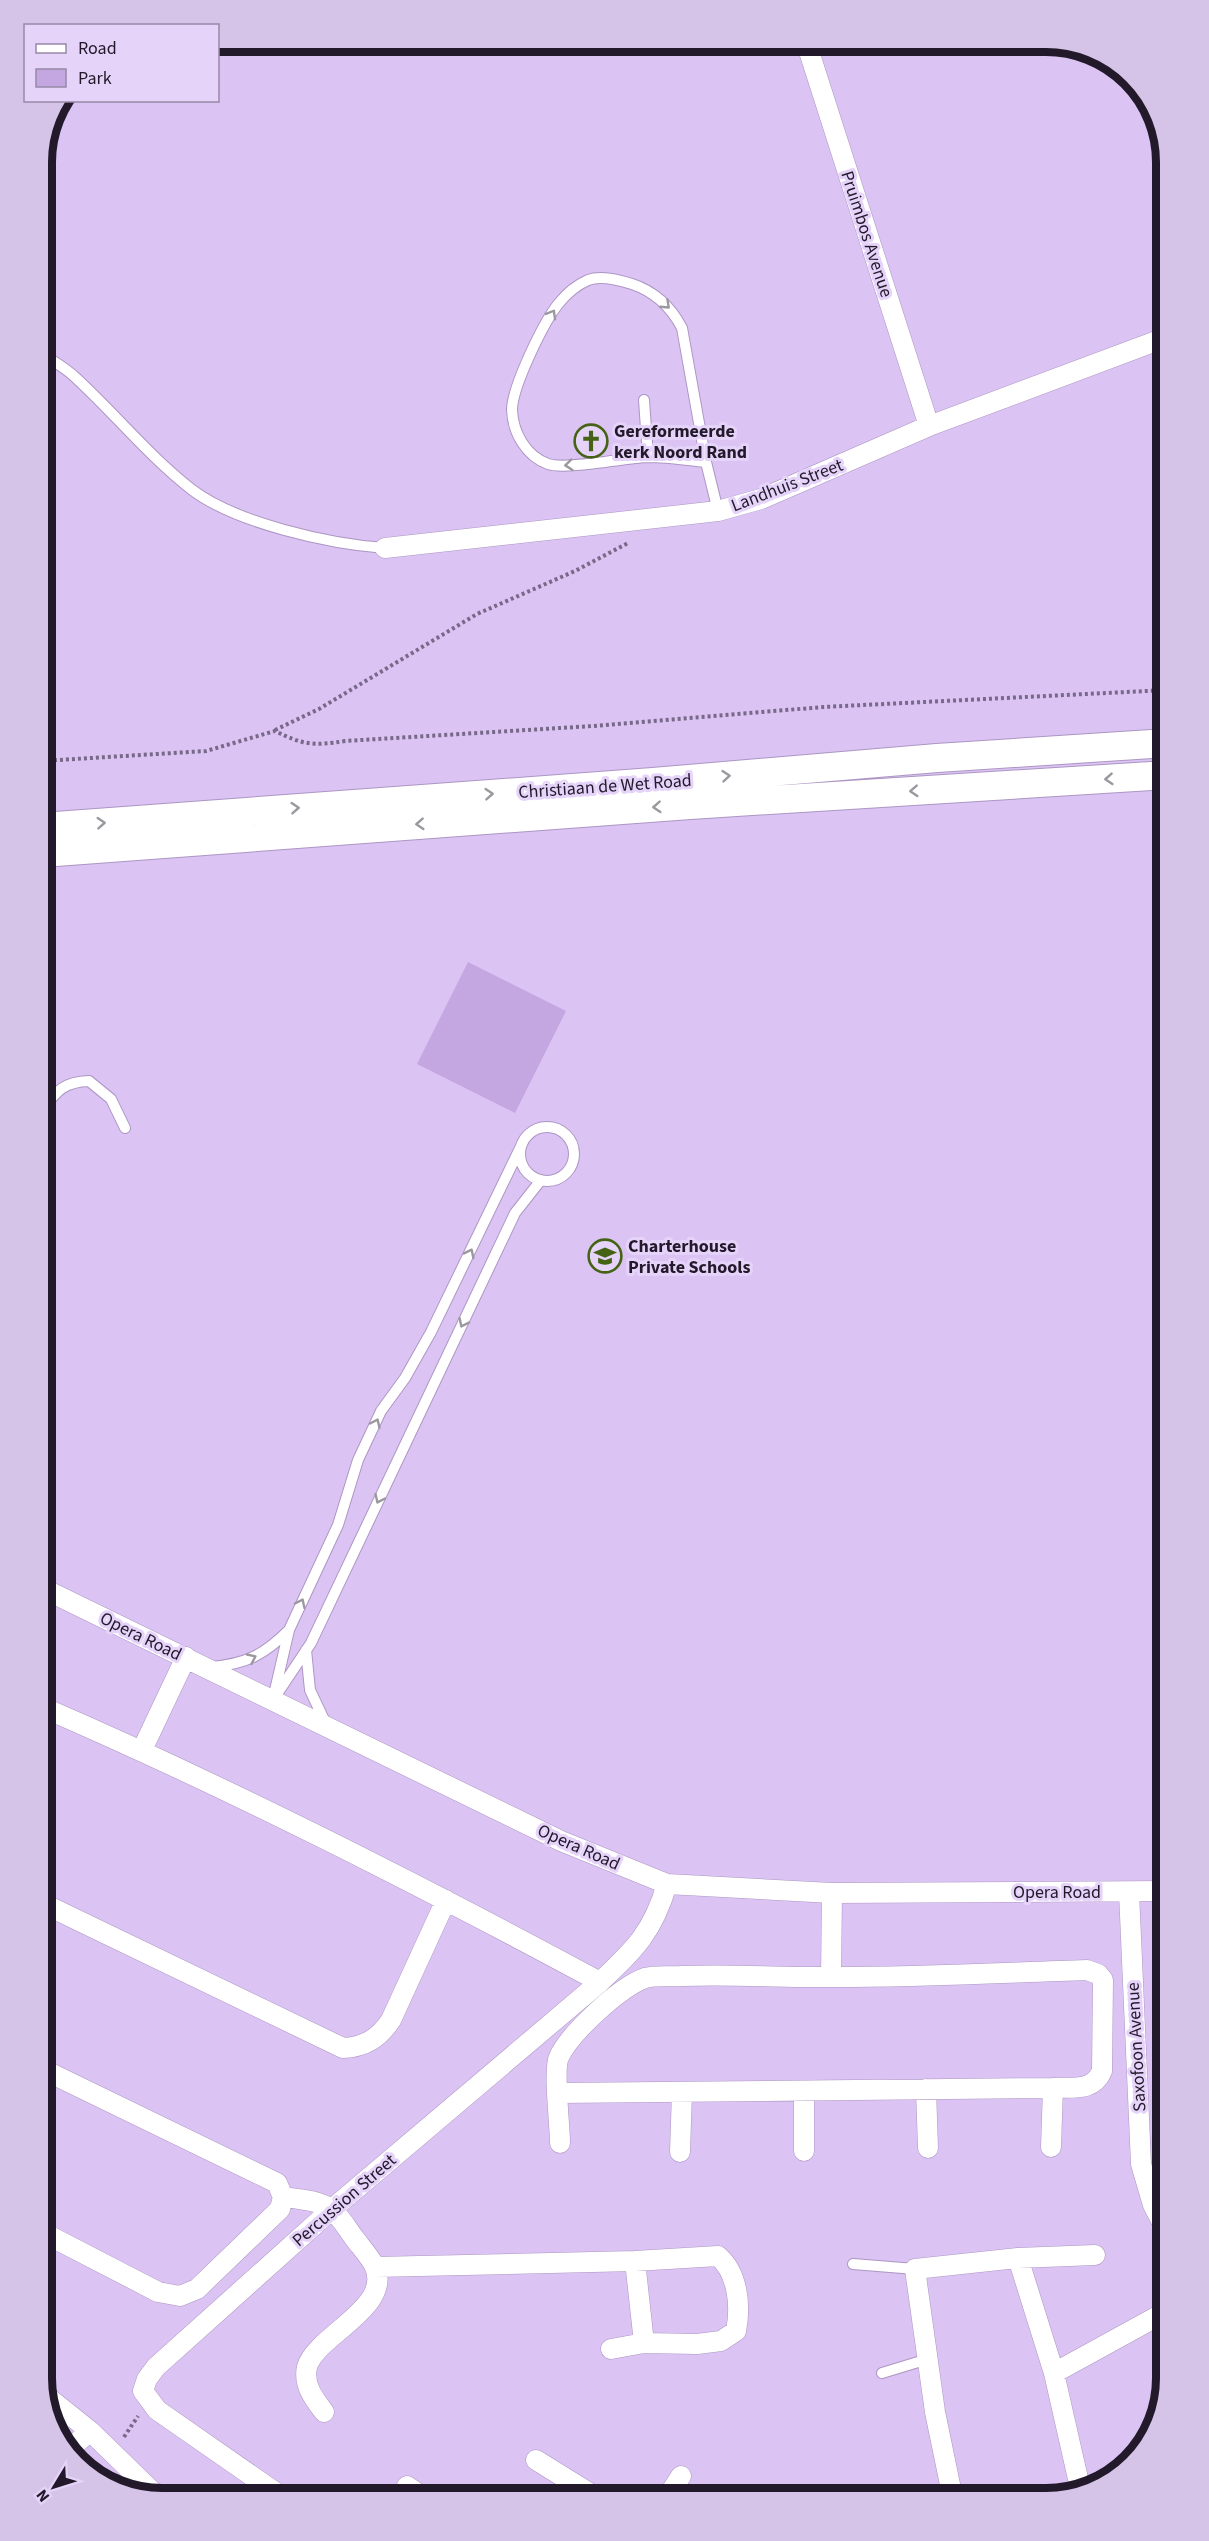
<svg xmlns="http://www.w3.org/2000/svg" width="1209" height="2541" viewBox="0 0 1209 2541" font-family="'Source Sans 3',sans-serif">
  <rect width="100%" height="100%" fill="#dbc3f3"/>
  <!-- green -->
  <path fill="#c4a6e0" d="M468,962L566,1011L515,1113L417,1064Z"/>
  <g fill="none" stroke-linecap="round" stroke-linejoin="round">
    <!-- lane casing -->
    <g stroke="#ad96c3" stroke-width="12">
      <path id="lane" d="M42,354C53,361 66,368 76,378C115,414 149,456 191,489C235,523 329,544 385,548
        M644,400L648,457
        M706,462C687,460 667,457 647,457C625,458 564,470 548,464C526,456 513,433 512,410C512,387 544,321 559,303C567,293 577,285 588,280C601,275 619,280 632,284C656,292 671,307 682,328L706,462L718,511
        M42,1110C57,1091 63,1082 89,1081L111,1099L125,1128
        M520 1154a27 27 0 1 1 54 0a27 27 0 1 1-54 0Z
        M306,1650L310,1690L326,1724
        M211,1667C246,1664 264,1655 289,1630
        M277,1694L311,1643L515,1213L541,1180
        M273,1699L289,1630L338,1525L358,1460L381,1411L405,1378L431,1332L522,1144
        M853,2264L915,2269
        M882,2373L928,2359"/>
    </g>
    <!-- street casing -->
    <g stroke="#ad96c3" stroke-width="21">
      <path id="street" d="M806,42L929,426
        M385,548L718,511L761,499L929,426L1167,337
        M42,1588L561,1841L667,1884L832,1893L1167,1891
        M42,1707C232,1789 418,1884 600,1982
        M142,1750L186,1657
        M1129,1892L1141,2164L1153,2205L1167,2232
        M42,1903L343,2048C365,2047 379,2038 391,2020L446,1900
        M831,1977L832,1893
        M926,2089L928,2148
        M804,2091V2151
        M558,2093L1053,2088C1073,2087 1093,2092 1102,2071L1103,1980L1098,1974L1087,1970C996,1973 905,1978 814,1977C770,1977 726,1974 682,1976C670,1977 656,1975 645,1978C620,1987 570,2033 559,2057C553,2069 560,2125 560,2143
        M1051,2147L1053,2088
        M680,2152L682,2092
        M283,2197C298,2199 319,2200 332,2210C341,2217 348,2230 355,2239C361,2247 369,2256 374,2265C395,2307 316,2335 307,2367C303,2385 314,2399 324,2412
        M42,2232L158,2292L180,2296L197,2289L280,2209L283,2197L277,2183L42,2069
        M1018,2258L1054,2373L1081,2492
        M375,2267L635,2261L718,2256C738,2273 741,2306 736,2331L721,2341L697,2344L644,2343
        M611,2349L644,2343L635,2261
        M1054,2373L1167,2311
        M45,2395L90,2431L160,2499
        M71,2448L90,2431
        M536,2460L599,2499
        M407,2486L426,2499
        M285,2499L157,2410L143,2391L147,2379L156,2367L331,2210L600,1982C635,1949 653,1932 667,1884
        M666,2499L681,2476
        M764,2499L765,2498
        M953,2499L935,2412L915,2269L1018,2258L1095,2255"/>
    </g>
    <!-- secondary casing -->
    <g stroke="#ad96c3" stroke-width="30">
      <path id="secondary" d="M42,827L653,782L937,758L1167,743
        M42,853L690,805L1167,775"/>
    </g>
    <!-- path -->
    <path stroke="#796989" stroke-width="4" stroke-dasharray="3 3" stroke-linecap="butt" d="M275,730L319,709L477,614L575,571L628,543
      M42,761L206,751L275,731C303,745 314,746 345,741L593,726L823,707L1167,690
      M124,2437L138,2416"/>
    <!-- lane -->
    <use href="#lane" stroke="#fff" stroke-width="10"/>
    <!-- street -->
    <use href="#street" stroke="#fff" stroke-width="20"/>
    <!-- secondary -->
    <use href="#secondary" stroke="#fff" stroke-width="28"/>
  </g>
  <!-- one-way arrows -->
  <defs><path id="oneway-chevron" d="M-2-3.5L2.5 0L-2 3.5" fill="none" stroke-width="1.6" stroke-linecap="round" stroke-linejoin="round" transform="scale(1.5)"/></defs>
  <g stroke="#9c989f">
    <use href="#oneway-chevron" transform="translate(666 305) rotate(43)"/>
    <use href="#oneway-chevron" transform="translate(552 314) rotate(-60)"/>
    <use href="#oneway-chevron" transform="translate(569 465) rotate(174)"/>
    <use href="#oneway-chevron" transform="translate(726 776) rotate(-5)"/>
    <use href="#oneway-chevron" transform="translate(1109 779) rotate(176)"/>
    <use href="#oneway-chevron" transform="translate(914 791) rotate(177)"/>
    <use href="#oneway-chevron" transform="translate(489 794) rotate(-4)"/>
    <use href="#oneway-chevron" transform="translate(657 807) rotate(176)"/>
    <use href="#oneway-chevron" transform="translate(295 808) rotate(-4)"/>
    <use href="#oneway-chevron" transform="translate(101 823) rotate(-4)"/>
    <use href="#oneway-chevron" transform="translate(420 824) rotate(176)"/>
    <use href="#oneway-chevron" transform="translate(470 1253) rotate(-64)"/>
    <use href="#oneway-chevron" transform="translate(463 1323) rotate(115)"/>
    <use href="#oneway-chevron" transform="translate(376 1423) rotate(-65)"/>
    <use href="#oneway-chevron" transform="translate(379 1499) rotate(115)"/>
    <use href="#oneway-chevron" transform="translate(301 1603) rotate(-65)"/>
    <use href="#oneway-chevron" transform="translate(252 1658) rotate(-25)"/>
  </g>
  <!-- icons -->
  <defs>
    <g id="church-ring" transform="scale(1.725)"><circle r="9.5" fill="#e6d3f9" stroke="#466214" stroke-width="1.5"/><path d="M-1.2-6h2.4v3.5h3.3v2.4h-3.3V6h-2.4V-.1h-3.3v-2.4h3.3Z" fill="#466214"/></g>
    <g id="school-ring" transform="scale(1.725)"><circle r="9.5" fill="#e6d3f9" stroke="#466214" stroke-width="1.5"/><path d="M0-5L7-2L0 1L-7-2ZM-4 1L0 2.5L4 1V4Q0 6-4 4Z" fill="#466214"/></g>
  </defs>
  <g fill-rule="evenodd">
    <use href="#church-ring" x="591" y="441"/>
    <use href="#school-ring" x="605" y="1256"/>
  </g>
  <g text-anchor="middle" stroke-width="6" stroke-linejoin="round" paint-order="stroke">
    <!-- street labels -->
    <g font-size="18" fill="#22192a" stroke="#e6d3f9">
      <text transform="translate(867 234) rotate(72)" y="6">Pruimbos Avenue</text>
      <text transform="translate(787 485) rotate(-21)" y="6">Landhuis Street</text>
      <text transform="translate(605 786) rotate(-4)" y="6">Christiaan de Wet Road</text>
      <text transform="translate(141 1636) rotate(26)" y="6">Opera Road</text>
      <text transform="translate(579 1847) rotate(24)" y="6">Opera Road</text>
      <text x="1057" y="1898">Opera Road</text>
      <text transform="translate(1136 2047) rotate(-93)" y="6">Saxofoon Avenue</text>
      <text transform="translate(344 2200) rotate(-41)" y="6">Percussion Street</text>
    </g>
    <!-- poi labels -->
    <g font-size="18" font-weight="bold" fill="#22192a" stroke="#e6d3f9" text-anchor="start">
      <text x="614" y="437">Gereformeerde<tspan x="614" dy="21">kerk Noord Rand</tspan></text>
      <text x="628" y="1252">Charterhouse<tspan x="628" dy="21">Private Schools</tspan></text>
    </g>
  </g>
  <!-- crop -->
  <path d="M0 0H1209V2541H0ZM162 52H1046A110 110 0 0 1 1156 162V2378A110 110 0 0 1 1046 2488H162A110 110 0 0 1 52 2378V162A110 110 0 0 1 162 52Z" fill="#d6c4e8" fill-rule="evenodd"/>
  <path fill="none" stroke="#22192a" stroke-width="8" d="M162 52H1046A110 110 0 0 1 1156 162V2378A110 110 0 0 1 1046 2488H162A110 110 0 0 1 52 2378V162A110 110 0 0 1 162 52Z"/>
  <!-- legend -->
  <rect x="24" y="24" width="195" height="78" fill="#e6d3f9" stroke="#9889a6" stroke-width="1.5"/>
  <rect x="36" y="44" width="30" height="9" fill="#ffffff" stroke="#9889a6" stroke-width="1.5"/>
  <text x="78" y="54" font-size="18" fill="#22192a">Road</text>
  <rect x="36" y="69" width="30" height="18" fill="#c4a6e0" stroke="#9889a6" stroke-width="1.5"/>
  <text x="78" y="84" font-size="18" fill="#22192a">Park</text>
  <!-- north arrow -->
  <g transform="translate(54 2487) rotate(232)" stroke="#e6d3f9" stroke-width="4.5" paint-order="stroke">
  <path d="M0-4.5L10 22L0 15L-10 22Z" fill="#22192a"/>
  <text y="-9" font-size="16" font-weight="bold" text-anchor="middle" fill="#22192a">N</text>
  </g>
</svg>
